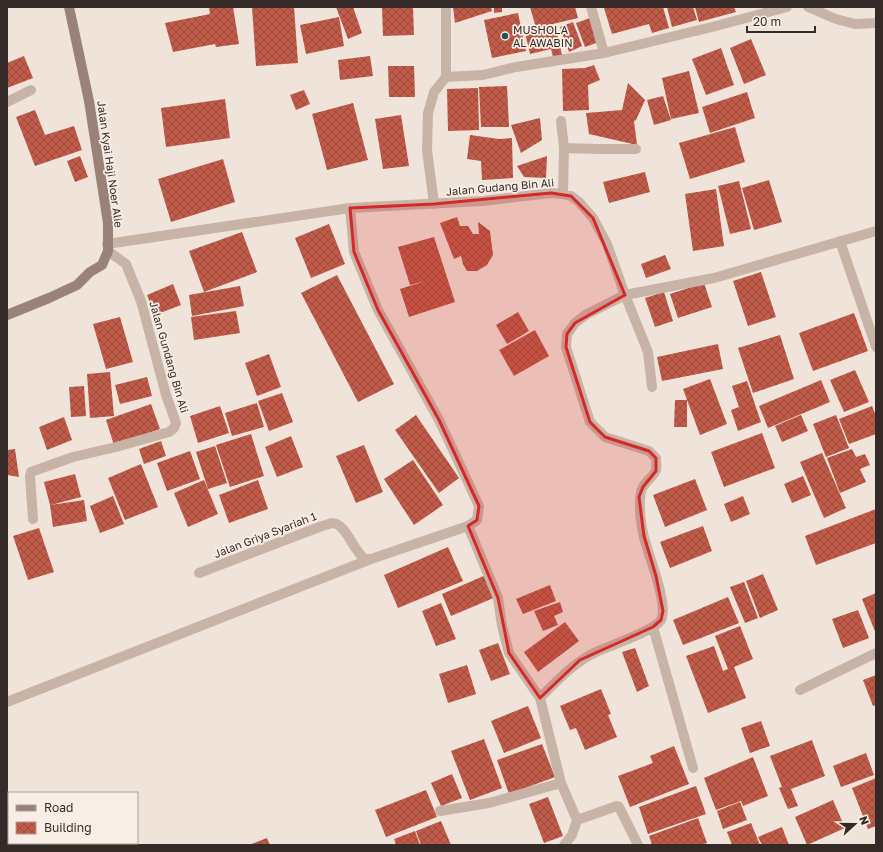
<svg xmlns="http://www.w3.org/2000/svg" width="883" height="852" viewBox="0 0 883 852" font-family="'Golos Text',sans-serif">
  <defs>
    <pattern id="building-cross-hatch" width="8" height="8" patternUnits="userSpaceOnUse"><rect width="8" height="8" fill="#c05a49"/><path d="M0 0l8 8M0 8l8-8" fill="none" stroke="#9d4b3d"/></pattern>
  </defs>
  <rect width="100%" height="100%" fill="#f0e4da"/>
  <!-- building -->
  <path fill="url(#building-cross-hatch)" d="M209,7H233L239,44L216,47L215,44L173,52L165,23L210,14Z
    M252,7H294L298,63L256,66Z
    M336,7H353L362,33L348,39Z
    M382,7H413L414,35L383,36Z
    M453,7H491L492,11L455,23Z
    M494,7H502V12L494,13Z
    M530,7H575L578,18L536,28Z
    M609,7H663L669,28L652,33L649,24L612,34L604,8Z
    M667,7H693L697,20L672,27Z
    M695,7H734L736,12L699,22Z
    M518,13L526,51L492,58L484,20Z
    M339,17L344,46L306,54L300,25Z
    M590,18L599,42L585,47L576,23Z
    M573,22L582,46L569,52L560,27Z
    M555,25L562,55L553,57L551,49L530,54L525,33Z
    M751,39L766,75L744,84L730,48Z
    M721,48L734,85L706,95L692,59Z
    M24,56L33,78L7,88V63Z
    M370,56L373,76L340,80L338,60Z
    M594,65L600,80L588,85L589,110L563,111L562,69L585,68Z
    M388,66H414L415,97H389Z
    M689,71L699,113L671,119L662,78Z
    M628,83L645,100L636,120L634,121L637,145L589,134L586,113L622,110Z
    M507,86L509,127H481L479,87Z
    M478,88L479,130L448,131L447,89Z
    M304,90L310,104L296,110L290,95Z
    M747,92L755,118L710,133L702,107Z
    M663,96L671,120L654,125L647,100Z
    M225,99L230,138L166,147L161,108Z
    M353,103L368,160L327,170L312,114Z
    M35,110L45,135L74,126L82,150L35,166L16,117Z
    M401,115L409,166L383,169L375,119Z
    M540,118L542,140L521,153L511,125Z
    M735,127L745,162L690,179L679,143Z
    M470,135L499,139L512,138L513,178L482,180L481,161L467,159Z
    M80,156L88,177L75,182L67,161Z
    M547,156L546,178L524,177L517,166Z
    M223,159L235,202L171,222L158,179Z
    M645,172L650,192L609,203L603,182Z
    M769,180L782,222L754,230L742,188Z
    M739,181L751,229L730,234L718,186Z
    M716,189L724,246L693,251L685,194Z
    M457,217L460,226H468L473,234H479L478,222L490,231L493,255L487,265L477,271H467L463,264L461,256L454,259L440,223Z
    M329,224L345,264L311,278L295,238Z
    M242,232L257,272L204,292L189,251Z
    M434,237L455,302L409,317L400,289L425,281L410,285L398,247Z
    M665,255L671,269L646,278L641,264Z
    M761,272L776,317L748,326L733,281Z
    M337,275L394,384L358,402L301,293Z
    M704,283L712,307L678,318L670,294Z
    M173,284L181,305L155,315L147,295Z
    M240,286L244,306L192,316L189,295Z
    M664,292L673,321L655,327L645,298Z
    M236,311L240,333L194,340L191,317Z
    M518,312L529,331L507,344L496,325Z
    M854,313L868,351L813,371L799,333Z
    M120,317L133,362L106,369L93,324Z
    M535,330L549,356L514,376L499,350Z
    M780,335L794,379L753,393L738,348Z
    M718,344L723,369L662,381L657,357Z
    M269,354L281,387L257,396L245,363Z
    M855,370L869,402L844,412L830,380Z
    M110,372L114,416L90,418L87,374Z
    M147,377L152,396L120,404L115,385Z
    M710,379L727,424L700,435L683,389Z
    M821,380L830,402L768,428L759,406Z
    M747,381L761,422L738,431L731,410L739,407L732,386Z
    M84,386L86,416L71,417L69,387Z
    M282,393L293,422L269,431L258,401Z
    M675,400H687V427H674Z
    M257,403L264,427L232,436L225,413Z
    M151,404L160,429L114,445L106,420Z
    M220,406L229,433L198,443L190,416Z
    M872,406L876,416V434L849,444L839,419Z
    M416,415L459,478L439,493L395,430Z
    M801,415L808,431L782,442L775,426Z
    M836,415L849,448L826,457L813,424Z
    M64,417L72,440L47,450L39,427Z
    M762,433L775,468L724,487L711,452Z
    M251,434L264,476L230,487L216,445Z
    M291,436L303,467L277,477L265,447Z
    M161,441L166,456L144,464L139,449Z
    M364,445L383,492L356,503L336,456Z
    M215,446L227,483L208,489L196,452Z
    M15,449L19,477L7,475V450Z
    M852,449L856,457L865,454L870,465L860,469L866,482L840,493L827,458Z
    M190,451L200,479L167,491L157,463Z
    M822,453L846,508L824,518L800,462Z
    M413,460L443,505L414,525L384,479Z
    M141,464L158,507L125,520L108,478Z
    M75,474L81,497L51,505L84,500L87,521L53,527L50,505L44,482Z
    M803,476L811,495L792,503L784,484Z
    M695,479L707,510L665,527L653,495Z
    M204,480L218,514L188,527L174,493Z
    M258,480L268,509L229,523L219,495Z
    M113,496L124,524L100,533L90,506Z
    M743,496L750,514L731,522L724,504Z
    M876,509V543L816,565L805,536Z
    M703,526L712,551L670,568L660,542Z
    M39,528L54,572L28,580L13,536Z
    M448,547L463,581L398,608L384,575Z
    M763,574L778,610L760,618L746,581Z
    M486,575L496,597L451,616L442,594Z
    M744,582L758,618L745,623L730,587Z
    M550,585L556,601L523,614L516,599Z
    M876,593V634L862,599Z
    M728,597L739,623L683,645L673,620Z
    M560,602L563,612L554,616L558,625L543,631L534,611Z
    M441,603L456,639L436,646L422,611Z
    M858,610L869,638L843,648L832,619Z
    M565,622L579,641L538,672L524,652Z
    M740,626L753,659L734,667L746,698L708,713L686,656L714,646L723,671L728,669L715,636Z
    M498,643L510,674L491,681L479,650Z
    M635,648L649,686L637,692L622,652Z
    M467,665L476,694L448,703L439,674Z
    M876,675V705L873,706L863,680Z
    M601,689L611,714L608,715L617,737L585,750L576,728L570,730L560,706Z
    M528,706L541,738L504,753L491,721Z
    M761,721L770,746L750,753L741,728Z
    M484,739L502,788L470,800L451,751Z
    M812,740L825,776L791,789L798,806L788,809L779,788L782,787L770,756Z
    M542,744L555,777L509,794L497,760Z
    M674,746L689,784L630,807L618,776L653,763L650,756Z
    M866,753L874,775L841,787L833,766Z
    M753,757L768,796L743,806L741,801L716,810L704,778Z
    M452,774L462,798L441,806L431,783Z
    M876,778V826L868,829L852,788Z
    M696,786L706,814L648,834L639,807Z
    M426,790L437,817L386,837L375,810Z
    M548,797L563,836L544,843L529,804Z
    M833,800L845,828L807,845L795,817Z
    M740,802L747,820L723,829L717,811Z
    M698,818L707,843L701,845H652L649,836Z
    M441,821L451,845H421L416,831Z
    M751,823L760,845H732L727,832Z
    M782,827L789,845H762L758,837Z
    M415,831L420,845H396L394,839Z
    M267,838L270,845H249Z"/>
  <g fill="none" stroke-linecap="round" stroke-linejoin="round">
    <!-- street -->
    <path stroke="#c8b3a7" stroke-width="10" d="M591,7L604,53
      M808,7L836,19L855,24L876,23
      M446,77L483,75L516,67L604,53L712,27L787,7
      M7,102L31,90
      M561,121L564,148L563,194
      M564,148L598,149H636
      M434,204L427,150L428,113L434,92L446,77V7
      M840,241L876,347
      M107,244L350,208L483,201L551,193L563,194L571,196L579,202L593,218L607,244L625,295L714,278L876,231
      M33,519L30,476L31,472L73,457L116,447L169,432L174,428L176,423L166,395L141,301L126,264L108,251
      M468,526L498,598L502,626L509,653L540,698
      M199,573L322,526C325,525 329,524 332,523C346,523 353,551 365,559H370
      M653,627L693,768
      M800,690L876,653
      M7,702L371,559L468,526L477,520L479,506L439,420L378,310L354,252L350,208
      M440,811L489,803L561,783
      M577,820L617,806L619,807L638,845
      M564,845L572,835L577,820L561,783L540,698C557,681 573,663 596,652C609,646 654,631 661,620C669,604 648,555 644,537C641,526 637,497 643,487C646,481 654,476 656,470C657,467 656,462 656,458L649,451L605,437L590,422L566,347L567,334L575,323L587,314L625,295L648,352L652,387"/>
    <!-- secondary -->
    <path stroke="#9b8279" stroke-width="10" d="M7,315L49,298L77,285L90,272L102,265L108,251V223L89,101L69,7"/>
  </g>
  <!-- marked area -->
  <path fill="#d62828" fill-opacity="0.2" stroke="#d62828" stroke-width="3" stroke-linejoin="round" d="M551,193L571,196L593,218L625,295L575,323L567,334L566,347L590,422L605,437L649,451L656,458V471L643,487L639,497L644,536L656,576L663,611L661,620L653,627L580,660L540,698L509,653L498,598L468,526L477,520L479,506L439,420L378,310L354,252L350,208L434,204Z"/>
  <!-- markers -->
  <circle fill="#1f5452" stroke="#f8eee6" stroke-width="1.5" cx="505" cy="36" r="4"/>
  <g text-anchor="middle" stroke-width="3.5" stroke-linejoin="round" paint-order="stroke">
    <!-- poi labels -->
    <g font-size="11" fill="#342a27" stroke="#f8eee6" text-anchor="start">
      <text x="513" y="34">MUSHOLA<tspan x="513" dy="13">AL AWABIN</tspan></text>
    </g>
    <!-- street labels -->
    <g font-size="11" fill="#342a27" stroke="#f8eee6">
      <text transform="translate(110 164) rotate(82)" y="4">Jalan Kyai Haji Noer Alie</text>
      <text transform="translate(500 187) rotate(-5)" y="4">Jalan Gudang Bin Ali</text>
      <text transform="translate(169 357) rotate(74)" y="4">Jalan Gundang Bin Ali</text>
      <text transform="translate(265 535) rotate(-21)" y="4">Jalan Griya Syariah 1</text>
    </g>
  </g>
  <!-- border -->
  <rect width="883" height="852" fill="none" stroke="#342a27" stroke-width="16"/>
  <!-- legend -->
  <rect x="8" y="792" width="130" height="52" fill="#f8eee6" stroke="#aaa09a"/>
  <rect x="16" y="805" width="20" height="6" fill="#9b8279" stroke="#aaa09a"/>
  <text x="44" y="812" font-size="12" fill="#342a27">Road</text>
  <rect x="16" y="822" width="20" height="12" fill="url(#building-cross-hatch)" stroke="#aaa09a"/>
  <text x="44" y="832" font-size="12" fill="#342a27">Building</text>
  <!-- north arrow -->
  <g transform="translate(855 824) rotate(69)" stroke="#f8eee6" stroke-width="3" paint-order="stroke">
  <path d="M0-3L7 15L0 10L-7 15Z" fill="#342a27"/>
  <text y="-6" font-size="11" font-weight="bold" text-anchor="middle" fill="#342a27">N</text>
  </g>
  <!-- scale -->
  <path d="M747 26v6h68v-6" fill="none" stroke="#342a27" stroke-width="2"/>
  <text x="753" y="26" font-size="12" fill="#342a27" stroke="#f8eee6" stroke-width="3" paint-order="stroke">20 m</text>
</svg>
